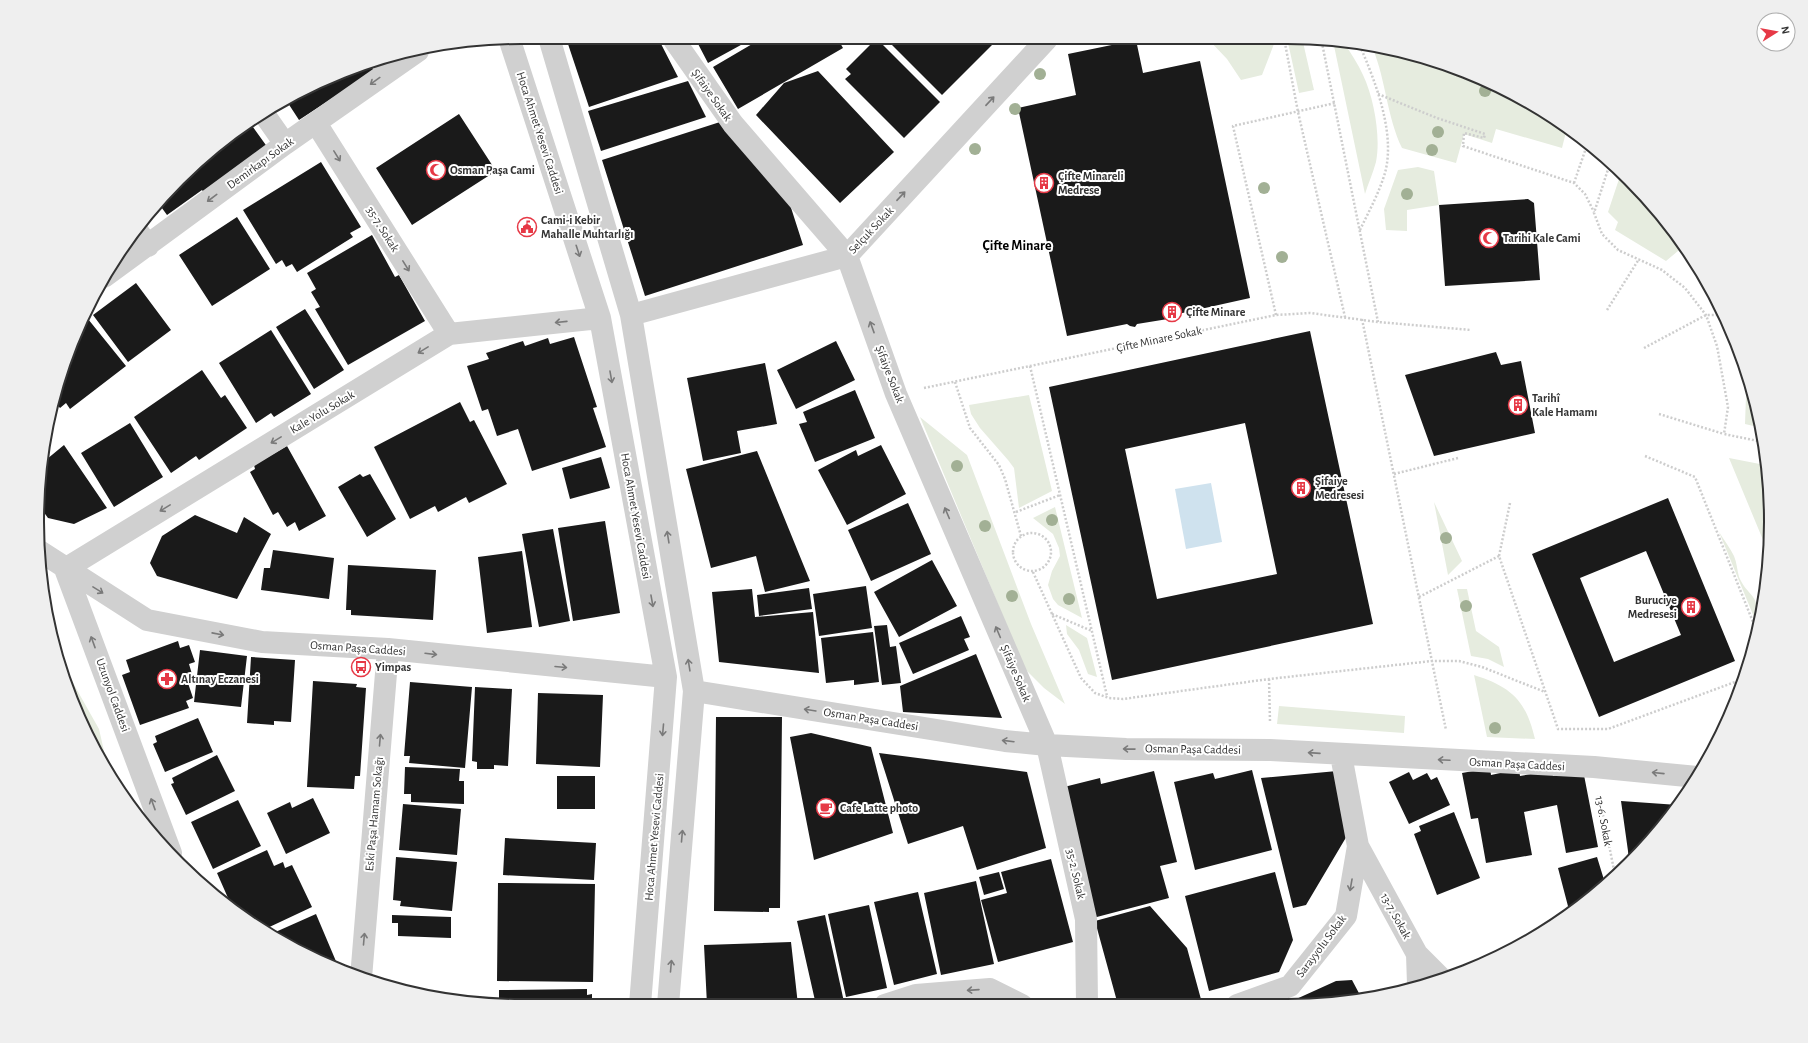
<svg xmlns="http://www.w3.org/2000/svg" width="1808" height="1043" viewBox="0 0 1808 1043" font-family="'Alegreya Sans',sans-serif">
  <rect width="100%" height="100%" fill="#fff"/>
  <!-- green -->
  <path fill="#e6ecdf" d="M1207,38H1274V44L1262,75L1241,80L1227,59Z
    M1287,38H1302L1314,90L1299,93Z
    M1333,41L1344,43C1351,53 1358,64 1363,75C1374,98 1381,137 1376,162C1373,173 1368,184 1365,194Z
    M1373,49L1442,63L1555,119L1567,128L1562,148L1496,129L1492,143L1464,134L1456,163L1402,148C1387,117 1386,81 1373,49Z
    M1418,167L1434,171L1439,205L1407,210V231L1386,230L1384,209L1398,170Z
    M1621,173L1629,179L1684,246L1666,261L1615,230L1618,222L1608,212Z
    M1744,368L1762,427V428L1745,424L1746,396Z
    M1029,395L1052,491L1019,508L1014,468L1008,460L980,428L971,414L969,405Z
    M920,417L967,455L1031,624L1065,704L1044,688L1025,669Z
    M1729,458L1765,465L1771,521L1768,552Z
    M1434,502L1462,561L1448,575Z
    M1055,507L1082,618L1058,605L1053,599L1048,585L1052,571L1060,556L1059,548L1053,534L1033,518Z
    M1719,532C1724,540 1730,548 1734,556C1737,563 1737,570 1739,577C1748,598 1761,593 1756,622Z
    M1457,589H1467L1476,631L1499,647L1504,667L1488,659L1471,656Z
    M1066,625L1087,638L1097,677L1088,674L1079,650L1067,634Z
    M59,658L99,729L109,773C84,739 71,698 59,658Z
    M1474,675C1512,687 1526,701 1535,739L1487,737Z
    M1279,706L1405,716L1404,733L1277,724Z"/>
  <!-- water -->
  <path fill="#cfe2ee" d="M1211,483L1222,542L1186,549L1175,489Z"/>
  <!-- building -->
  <path fill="#1a1a1a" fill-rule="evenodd" d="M998,39L942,95L888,41L889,40Z
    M659,40L678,77L589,107L567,41Z
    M696,40H750L708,63Z
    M759,40H841L839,41L843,48L738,109L713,67Z
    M875,40H878L940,102L904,138L845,79L851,74L846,69Z
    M1136,40L1143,73L1200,61L1250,298L1178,314L1174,318L1137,324L1135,327L1130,326L1127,324L1067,336L1018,108L1076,95L1068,54Z
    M393,56L381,65L378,60Z
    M369,62L374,71L299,120L286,100L307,87Z
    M818,71L894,152L840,203L756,115L784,83Z
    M688,81L706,117L601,151L588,111Z
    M459,114L496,171L412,225L376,168Z
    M720,122L785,189L803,245L645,296L602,160Z
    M250,123L268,148L205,194L202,190L167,215L159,204L179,179L227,137Z
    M321,162L361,227L350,233L353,237L297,272L292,264L286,267L282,260L276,264L243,210Z
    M1528,199L1534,203L1540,280L1445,286L1439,205Z
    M237,217L270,269L212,306L179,255Z
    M372,235L395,277L399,275L425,321L348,365L315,309L320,307L311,292L316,289L307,273Z
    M136,283L171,330L128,362L93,315Z
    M305,309L344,370L314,389L276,327Z
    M88,319L126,366L70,409L66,403L60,408L53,400L54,396L80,325Z
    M271,330L311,394L274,417L271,413L256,423L219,363Z
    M1310,331L1373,624L1112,680L1049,387ZM1245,423L1277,574L1157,599L1125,449Z
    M574,337L597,407L593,408L606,447L532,471L518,429L497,436L488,409L482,411L467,366L489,359L486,353L523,341L525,346L548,338L550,344Z
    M836,341L855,380L796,409L777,370Z
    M1496,352L1501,365L1521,361L1535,433L1434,456L1405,375Z
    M765,363L777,424L737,431L741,453L703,461L687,378Z
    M202,370L221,398L225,395L247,428L199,460L196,456L171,473L134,417Z
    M855,390L875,438L815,462L799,424L807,422L803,412Z
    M460,402L470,422L474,420L507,484L469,503L466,497L438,512L435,506L410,519L374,447Z
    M130,423L163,477L114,507L81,453Z
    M64,445L107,508L74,524L48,518L40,507L41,464Z
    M881,445L906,494L847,525L818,470L856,450L858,456Z
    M287,446L326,516L299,531L295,522L287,527L278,512L273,515L250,472L255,469L254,465Z
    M757,451L810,581L765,592L756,556L711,568L686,469Z
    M601,457L610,488L570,499L562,468Z
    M360,474L363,477L370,474L396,519L367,537L338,487Z
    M1668,498L1735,661L1599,717L1532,554ZM1646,551L1681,635L1614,662L1580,578Z
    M908,503L931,554L871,581L848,530Z
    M195,515L237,533L244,517L271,534L237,599L157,576L150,563L162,536Z
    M605,521L620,613L573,621L558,528Z
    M553,529L570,621L539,627L522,534Z
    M273,550L334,558L329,599L261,590L264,568H270Z
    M522,551L532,627L487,633L478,557Z
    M932,560L957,606L899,637L874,592Z
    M348,565L436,570L433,620L351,615V610H346Z
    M866,586L872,628L819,636L813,594Z
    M809,588L812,609L759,616L757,595Z
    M752,589L755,617L813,612L819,673L719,662L712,592Z
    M961,616L970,637L964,639L969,650L913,674L899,643Z
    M887,625L890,647L896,646L901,683L882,685L874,626Z
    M873,632L879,682L854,685V680L826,683L821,638Z
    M178,641L180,648L189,645L195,662L189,664L194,681L188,683L193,698L186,701L189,708L140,725L122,675L130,672L126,660Z
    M200,650L247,656L241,707L194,702Z
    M976,654L1002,718L903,712L900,686Z
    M251,657L295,660L291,722L274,721V725L247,723Z
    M313,681L357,684L356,687L366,688L360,776H355L354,789L307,787Z
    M410,682L472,687L465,768L409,763L410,756H404Z
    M475,687L512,689L508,766L494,765V769H477V762L472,761Z
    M538,693L603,695L600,767L536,764Z
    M716,717H782L780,908H769V912L714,911Z
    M198,718L213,752L165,772L153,744L157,742L155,736Z
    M811,733L871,747L893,833L814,860L790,737Z
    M879,753L1027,772L1046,848L977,870L963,826L908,844Z
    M217,755L235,791L186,815L171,784L174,783L172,778Z
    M405,767L460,769L459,781H464V804L411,802V794H404Z
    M1490,768L1491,775L1519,769L1520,776L1552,770L1553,776L1583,770L1598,847L1566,853L1557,805L1524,812L1532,855L1486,863L1478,818L1471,819L1462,773Z
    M1252,770L1272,850L1195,870L1174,782L1213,773L1215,779Z
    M1154,771L1177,862L1160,866L1169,898L1093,918L1060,788L1100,778L1101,784Z
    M1337,771L1351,829L1306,905L1293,908L1261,778Z
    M1409,772L1413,780L1427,773L1431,780L1437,777L1450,805L1409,824L1389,782Z
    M557,776H595V809H557Z
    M313,798L330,833L286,854L267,813L290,802L292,808Z
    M238,800L261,846L213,869L191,822Z
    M1621,801L1678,805L1629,864L1628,851Z
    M403,804L461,809L457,855L399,850Z
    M1454,812L1480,878L1437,895L1414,834L1421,831L1419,826Z
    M505,838L596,843L594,880L503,875Z
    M267,850L274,866L283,862L285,868L292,865L312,907L263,930L253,924L232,907L217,873Z
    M396,857L457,862L452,911L400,906L401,901L393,900Z
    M1597,857L1605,883L1569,910L1558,868Z
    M1051,859L1073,942L998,962L981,900L1007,893L1001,872Z
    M999,872L1004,889L984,895L979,877Z
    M1275,872L1293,940L1279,972L1209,991L1185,896Z
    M976,881L994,964L941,975L924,893Z
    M498,883L595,884L593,982L497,981Z
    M918,892L937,974L894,985L874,902Z
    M869,905L887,988L846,997L828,914Z
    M1150,906L1187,948L1202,1003L1196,1005H1118L1095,921Z
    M316,914L338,966L271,934Z
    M392,915L451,917V938L398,936V923H392Z
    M825,915L844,1002L830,1005H816L797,921Z
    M791,942L798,1005H707L704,945Z
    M1352,980L1361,997L1318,1005H1283L1336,981Z
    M587,989V995L592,994V1005H499V990Z"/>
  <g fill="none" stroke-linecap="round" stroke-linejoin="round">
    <!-- path -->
    <path stroke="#cdcdcd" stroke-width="2.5" stroke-dasharray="2 2" stroke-linecap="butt" d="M1284,38L1298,112L1345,317
      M1321,38L1378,322
      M1360,46C1376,83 1398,139 1383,179C1377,197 1368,213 1360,230
      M1378,94L1437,118L1485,134L1484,138L1464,133L1463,146L1574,183L1585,194L1594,212
      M1610,163L1594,213L1602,234L1618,250L1662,270L1685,288L1706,315L1717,346L1728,407L1724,434L1763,442
      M1574,183L1587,145
      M1607,310L1639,259
      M1276,315L1233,126L1335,103
      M1362,319L1446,730
      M1644,348L1706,315H1723
      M1030,366L1107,696
      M955,382L970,428L999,465L1005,479L1021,536
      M924,388L1276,315L1310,313L1378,322L1471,330
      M1659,414L1724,434
      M1645,456L1695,477L1757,632
      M1394,474L1458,458
      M1510,503L1499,556L1558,729H1608L1743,679
      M1016,512L1060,495
      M1013 552a19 19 0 1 1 38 0a19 19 0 1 1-38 0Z
      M1033,572L1081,678L1095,693L1109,698L1123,699L1269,679L1432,661H1459L1482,667L1545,692
      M1419,597L1499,556
      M1052,614L1092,631
      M1269,679L1270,722
      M1599,795L1615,875"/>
    <!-- minor -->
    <path stroke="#d0d0d0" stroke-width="22" d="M674,40L733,124L847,256L896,394L1047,745L1086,919L1087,1005
      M510,41L600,318L666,677L640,1005
      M550,41L631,315L694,691L668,1005
      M264,114L285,144
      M316,123L449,334
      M137,230L148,246
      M104,277L285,144L418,51
      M631,315L847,256L1047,39
      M38,550L147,620L262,642L388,649L666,677
      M65,569L449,334L600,318
      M65,569L171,853
      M694,691L1005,741L1047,745L1126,749L1270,750L1594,767L1697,777
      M1358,846L1417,954L1443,980
      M1417,954L1418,985
      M361,978L388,649
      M885,1005L916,995L990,989L1022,1005
      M1237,1005L1290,986L1346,916L1358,846L1341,755"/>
  </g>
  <!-- trees -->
  <g fill="#a2b095">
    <circle cx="1040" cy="74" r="6"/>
    <circle cx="1485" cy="91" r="6"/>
    <circle cx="1015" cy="109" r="6"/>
    <circle cx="1438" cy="132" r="6"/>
    <circle cx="975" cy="149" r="6"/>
    <circle cx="1432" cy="150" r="6"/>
    <circle cx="1264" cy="188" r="6"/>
    <circle cx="1407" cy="194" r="6"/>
    <circle cx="1282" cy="257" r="6"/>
    <circle cx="957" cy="466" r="6"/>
    <circle cx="1052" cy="520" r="6"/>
    <circle cx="985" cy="526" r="6"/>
    <circle cx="1446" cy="538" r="6"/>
    <circle cx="1012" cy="596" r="6"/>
    <circle cx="1069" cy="599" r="6"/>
    <circle cx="1466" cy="606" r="6"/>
    <circle cx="1495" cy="728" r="6"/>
  </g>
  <!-- one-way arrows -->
  <defs><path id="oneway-shaft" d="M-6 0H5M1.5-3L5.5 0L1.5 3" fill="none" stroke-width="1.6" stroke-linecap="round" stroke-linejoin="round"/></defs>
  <g stroke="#7a7a7a">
    <use href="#oneway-shaft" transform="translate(375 81) rotate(144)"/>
    <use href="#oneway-shaft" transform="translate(990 101) rotate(-47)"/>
    <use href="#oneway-shaft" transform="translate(337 156) rotate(58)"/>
    <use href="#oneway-shaft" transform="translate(901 196) rotate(-47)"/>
    <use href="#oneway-shaft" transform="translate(212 198) rotate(143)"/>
    <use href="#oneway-shaft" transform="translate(578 251) rotate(72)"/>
    <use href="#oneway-shaft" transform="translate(406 266) rotate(58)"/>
    <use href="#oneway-shaft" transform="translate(561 322) rotate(174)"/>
    <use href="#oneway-shaft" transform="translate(872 327) rotate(-110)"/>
    <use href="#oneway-shaft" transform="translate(423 350) rotate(149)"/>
    <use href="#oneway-shaft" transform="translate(611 377) rotate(80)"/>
    <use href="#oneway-shaft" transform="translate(276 440) rotate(149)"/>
    <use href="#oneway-shaft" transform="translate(165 508) rotate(149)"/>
    <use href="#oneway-shaft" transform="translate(947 513) rotate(-113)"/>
    <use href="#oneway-shaft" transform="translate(668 537) rotate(-99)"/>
    <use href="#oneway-shaft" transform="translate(98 590) rotate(32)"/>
    <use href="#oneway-shaft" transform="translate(652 601) rotate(80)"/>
    <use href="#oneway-shaft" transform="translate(998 632) rotate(-113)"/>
    <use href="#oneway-shaft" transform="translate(218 634) rotate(11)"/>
    <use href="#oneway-shaft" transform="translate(93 642) rotate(-110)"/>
    <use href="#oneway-shaft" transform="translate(431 654) rotate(7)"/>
    <use href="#oneway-shaft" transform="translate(689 665) rotate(-99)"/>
    <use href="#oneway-shaft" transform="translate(561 667) rotate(5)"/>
    <use href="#oneway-shaft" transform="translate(810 710) rotate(-171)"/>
    <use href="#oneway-shaft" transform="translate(663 730) rotate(95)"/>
    <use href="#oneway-shaft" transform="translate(380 740) rotate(-85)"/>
    <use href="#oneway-shaft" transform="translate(1008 741) rotate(-173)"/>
    <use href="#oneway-shaft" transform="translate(1129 749) rotate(-179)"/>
    <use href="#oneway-shaft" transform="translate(1314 753) rotate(-176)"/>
    <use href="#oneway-shaft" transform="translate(1444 760) rotate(-177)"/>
    <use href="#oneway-shaft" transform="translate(1658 773) rotate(-174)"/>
    <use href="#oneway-shaft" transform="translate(153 804) rotate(-110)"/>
    <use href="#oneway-shaft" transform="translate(682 836) rotate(-85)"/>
    <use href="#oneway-shaft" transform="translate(1351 885) rotate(100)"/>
    <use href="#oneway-shaft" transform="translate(364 939) rotate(-85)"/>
    <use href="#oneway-shaft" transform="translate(671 966) rotate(-85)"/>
    <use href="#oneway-shaft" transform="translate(973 990) rotate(176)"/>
  </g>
  <!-- icons -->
  <defs>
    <g id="mosque-ring" transform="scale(1)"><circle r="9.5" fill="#fff" stroke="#e63946" stroke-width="1.5"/><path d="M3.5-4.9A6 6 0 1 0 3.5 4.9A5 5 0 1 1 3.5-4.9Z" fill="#e63946"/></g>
    <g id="building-ring" transform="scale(1)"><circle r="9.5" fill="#fff" stroke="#e63946" stroke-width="1.5"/><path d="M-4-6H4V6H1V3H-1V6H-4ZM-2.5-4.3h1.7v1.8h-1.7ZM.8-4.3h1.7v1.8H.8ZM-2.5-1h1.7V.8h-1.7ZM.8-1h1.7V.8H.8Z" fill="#e63946"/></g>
    <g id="civic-ring" transform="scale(1)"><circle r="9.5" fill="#fff" stroke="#e63946" stroke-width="1.5"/><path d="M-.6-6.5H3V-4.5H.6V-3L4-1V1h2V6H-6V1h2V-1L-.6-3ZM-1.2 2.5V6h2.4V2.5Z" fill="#e63946"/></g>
    <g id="bus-ring" transform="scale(1)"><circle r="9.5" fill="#fff" stroke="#e63946" stroke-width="1.5"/><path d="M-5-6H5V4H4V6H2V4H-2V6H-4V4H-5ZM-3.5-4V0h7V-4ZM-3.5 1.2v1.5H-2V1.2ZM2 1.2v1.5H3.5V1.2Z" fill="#e63946"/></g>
    <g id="pharmacy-ring" transform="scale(1)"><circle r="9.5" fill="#fff" stroke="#e63946" stroke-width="1.5"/><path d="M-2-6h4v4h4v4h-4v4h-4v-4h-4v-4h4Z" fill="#e63946"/></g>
    <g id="cafe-ring" transform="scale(1)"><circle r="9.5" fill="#fff" stroke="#e63946" stroke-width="1.5"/><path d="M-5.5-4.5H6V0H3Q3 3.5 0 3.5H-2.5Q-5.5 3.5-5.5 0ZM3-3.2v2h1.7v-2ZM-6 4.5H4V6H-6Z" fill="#e63946"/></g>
  </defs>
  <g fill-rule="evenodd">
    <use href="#mosque-ring" x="436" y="170"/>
    <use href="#building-ring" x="1044" y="183"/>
    <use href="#civic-ring" x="527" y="227"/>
    <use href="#mosque-ring" x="1489" y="238"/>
    <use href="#building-ring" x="1172" y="312"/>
    <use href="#building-ring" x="1518" y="405"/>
    <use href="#building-ring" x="1301" y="488"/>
    <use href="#building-ring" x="1691" y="607"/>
    <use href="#bus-ring" x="361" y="667"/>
    <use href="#pharmacy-ring" x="167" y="679"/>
    <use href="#cafe-ring" x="826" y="808"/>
  </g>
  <g text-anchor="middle" stroke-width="4" stroke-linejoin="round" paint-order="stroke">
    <!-- street labels -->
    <g font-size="12" fill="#333" stroke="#fff">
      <text transform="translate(712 95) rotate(55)" y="4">Şifaiye Sokak</text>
      <text transform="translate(540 133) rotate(72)" y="4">Hoca Ahmet Yesevi Caddesi</text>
      <text transform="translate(260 163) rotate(-36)" y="4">Demirkapı Sokak</text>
      <text transform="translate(383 229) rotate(58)" y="4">35-7. Sokak</text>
      <text transform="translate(871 230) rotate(-47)" y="4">Selçuk Sokak</text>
      <text transform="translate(1159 339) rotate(-12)" y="4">Çifte Minare Sokak</text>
      <text transform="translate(890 374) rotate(69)" y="4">Şifaiye Sokak</text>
      <text transform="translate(322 412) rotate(-31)" y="4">Kale Yolu Sokak</text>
      <text transform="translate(636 516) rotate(80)" y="4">Hoca Ahmet Yesevi Caddesi</text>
      <text transform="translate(358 648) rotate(4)" y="4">Osman Paşa Caddesi</text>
      <text transform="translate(1016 673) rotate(67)" y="4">Şifaiye Sokak</text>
      <text transform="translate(113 695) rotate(70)" y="4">Uzunyol Caddesi</text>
      <text transform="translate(871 719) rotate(9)" y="4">Osman Paşa Caddesi</text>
      <text transform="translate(1193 749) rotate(1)" y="4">Osman Paşa Caddesi</text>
      <text transform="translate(1517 764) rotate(3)" y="4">Osman Paşa Caddesi</text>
      <text transform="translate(374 814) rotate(-85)" y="4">Eski Paşa Hamam Sokağı</text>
      <text transform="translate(1604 821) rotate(79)" y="4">13-6. Sokak</text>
      <text transform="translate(654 837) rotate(-85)" y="4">Hoca Ahmet Yesevi Caddesi</text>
      <text transform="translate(1076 874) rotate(77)" y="4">35-2. Sokak</text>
      <text transform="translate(1396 916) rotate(61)" y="4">13-7. Sokak</text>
      <text transform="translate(1321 946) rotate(-53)" y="4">Sarayyolu Sokak</text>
    </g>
    <!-- poi labels -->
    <g font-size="12" font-weight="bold" fill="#333" stroke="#fff" text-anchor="start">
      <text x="450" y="174">Osman Paşa Cami</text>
      <text x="1058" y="180">Çifte Minareli<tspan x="1058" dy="14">Medrese</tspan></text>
      <text x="541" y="224">Cami-i Kebir<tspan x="541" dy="14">Mahalle Muhtarlığı</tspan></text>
      <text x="1503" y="242">Tarihi Kale Cami</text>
      <text x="1186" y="316">Çifte Minare</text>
      <text x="1532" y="402">Tarihî<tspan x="1532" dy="14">Kale Hamamı</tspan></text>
      <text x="1315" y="485">Şifaiye<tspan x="1315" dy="14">Medresesi</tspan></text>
      <text x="1677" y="604" text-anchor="end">Buruciye<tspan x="1677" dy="14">Medresesi</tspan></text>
      <text x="375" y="671">Yimpas</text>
      <text x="181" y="683">Altınay Eczanesi</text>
      <text x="840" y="812">Cafe Latte photo</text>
    </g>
    <!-- quarter labels -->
    <g font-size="14" font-weight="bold" fill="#000" stroke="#fff">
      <text x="1017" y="250">Çifte Minare</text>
    </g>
  </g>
  <!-- crop -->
  <path d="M0 0H1808V1043H0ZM521 44H1287A477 477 0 0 1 1764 521V522A477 477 0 0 1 1287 999H521A477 477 0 0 1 44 522V521A477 477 0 0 1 521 44Z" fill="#efefef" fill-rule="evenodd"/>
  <path fill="none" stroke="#333" stroke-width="2" d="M521 44H1287A477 477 0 0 1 1764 521V522A477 477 0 0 1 1287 999H521A477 477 0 0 1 44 522V521A477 477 0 0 1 521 44Z"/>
  <!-- north arrow -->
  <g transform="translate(1776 32) rotate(79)"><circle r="19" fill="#ffffff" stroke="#adadad"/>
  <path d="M0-3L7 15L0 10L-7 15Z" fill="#e63946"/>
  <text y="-6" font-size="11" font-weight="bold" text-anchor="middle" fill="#333333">N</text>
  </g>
</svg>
